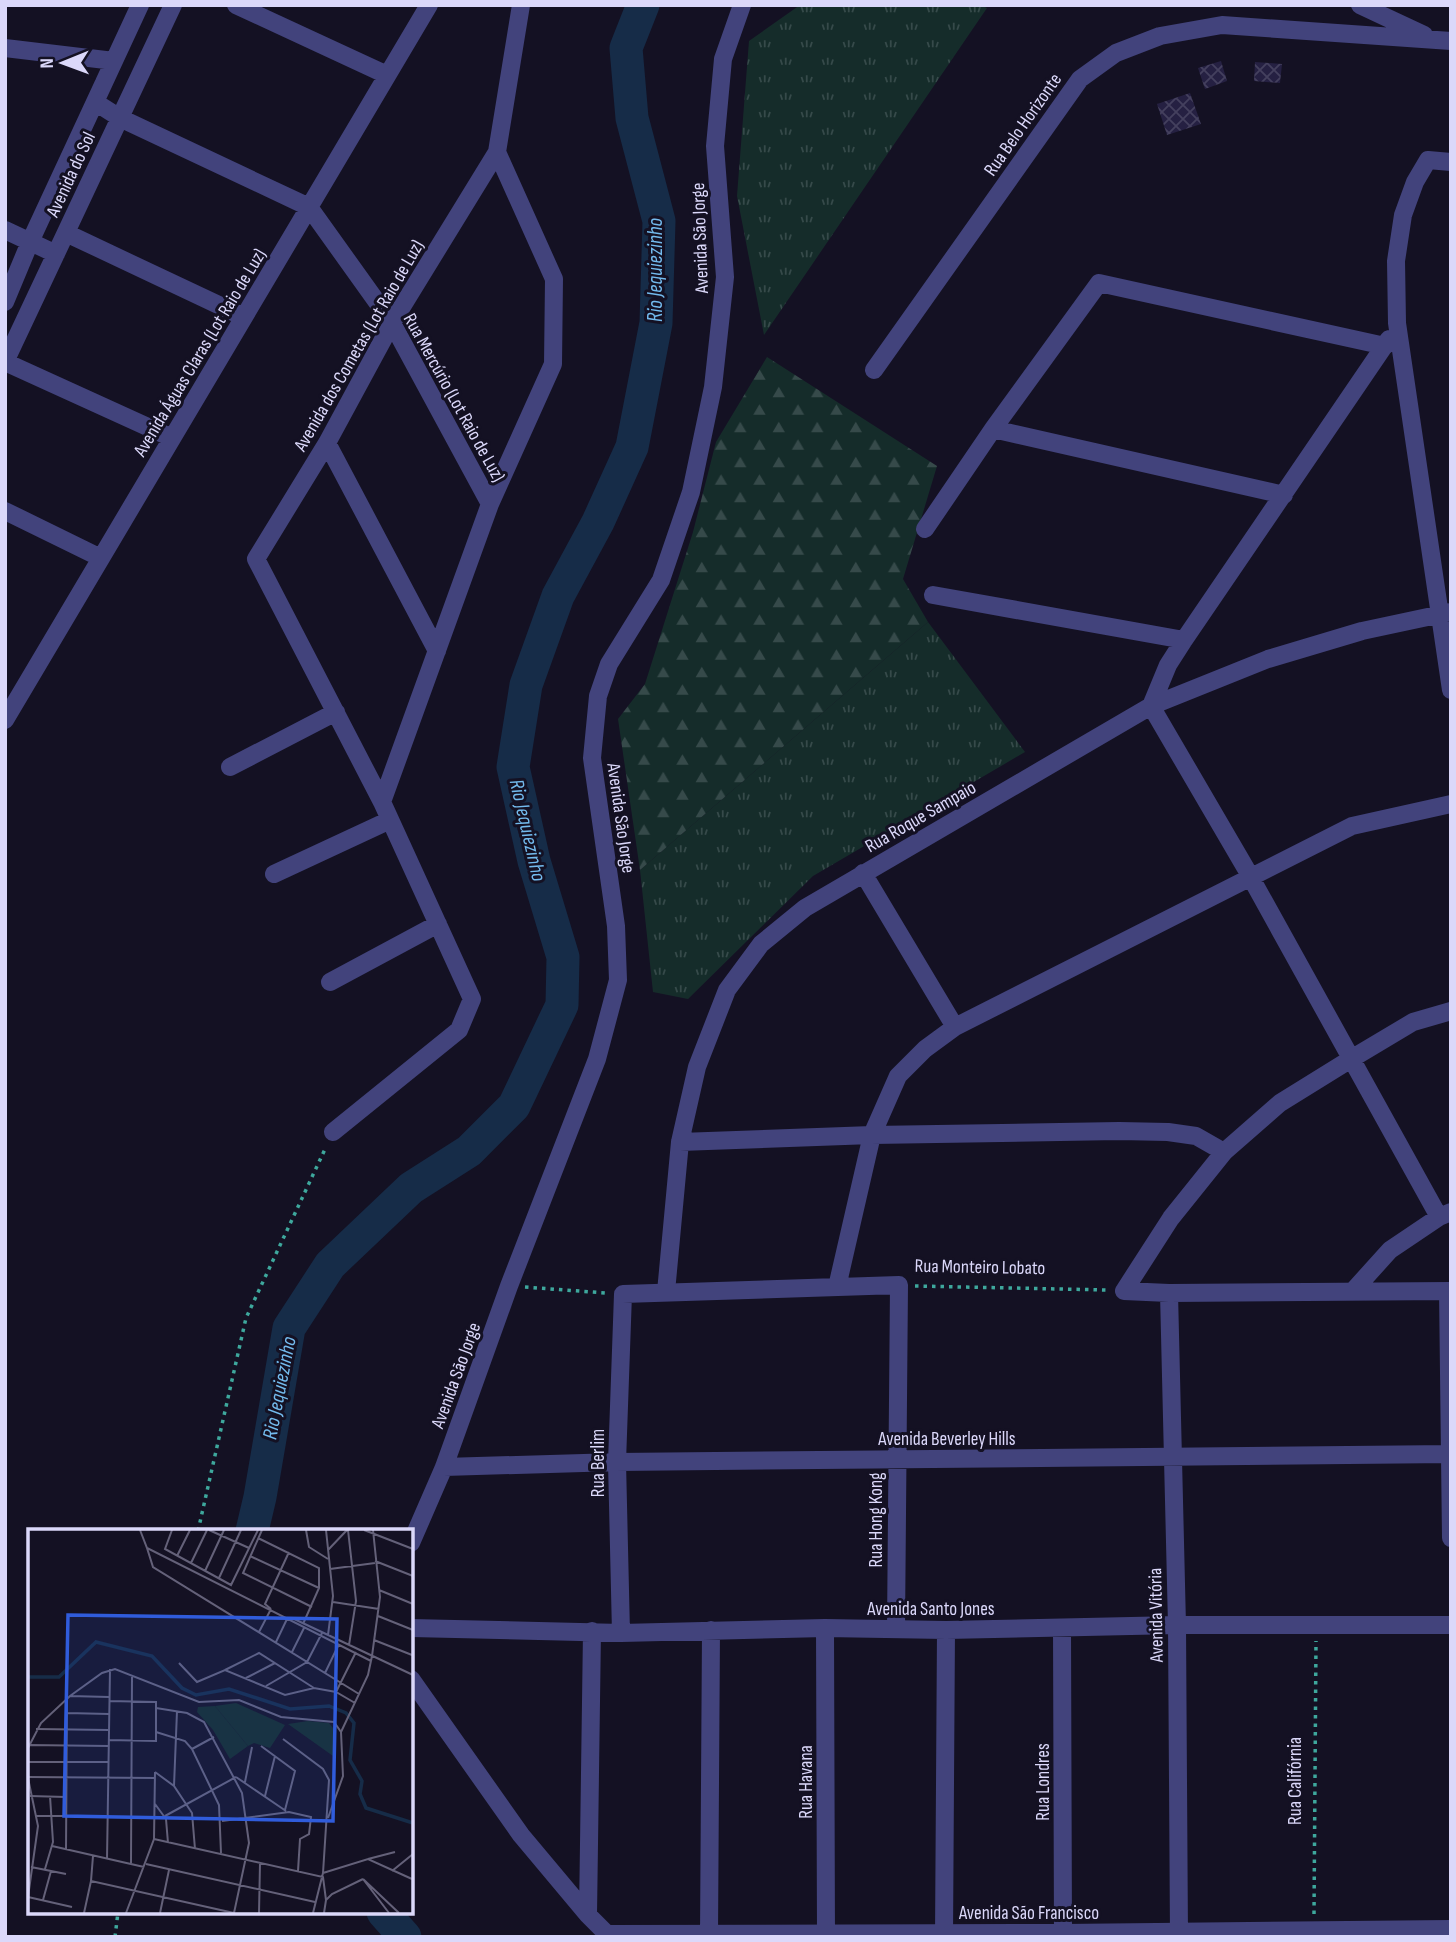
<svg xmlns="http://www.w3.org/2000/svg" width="1456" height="1942" viewBox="0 0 1456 1942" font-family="'Sofia Sans Condensed',sans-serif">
  <defs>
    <pattern id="grass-tufts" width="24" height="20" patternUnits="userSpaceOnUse" patternTransform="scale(1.75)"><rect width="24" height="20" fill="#152c2a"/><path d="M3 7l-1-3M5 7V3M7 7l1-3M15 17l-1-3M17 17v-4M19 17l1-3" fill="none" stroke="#364a4a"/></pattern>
    <pattern id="forest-firs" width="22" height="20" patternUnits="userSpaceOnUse" patternTransform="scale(1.75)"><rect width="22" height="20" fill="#152c2a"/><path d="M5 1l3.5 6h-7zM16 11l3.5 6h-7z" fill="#364a4a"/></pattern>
    <pattern id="building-cross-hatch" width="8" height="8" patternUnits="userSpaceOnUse" patternTransform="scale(1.75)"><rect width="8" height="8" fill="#252042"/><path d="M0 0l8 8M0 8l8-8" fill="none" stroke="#44405e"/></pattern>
  </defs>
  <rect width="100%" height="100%" fill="#141123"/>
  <!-- grass -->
  <path fill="url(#grass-tufts)" d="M800,5H980L987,8L764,335L737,196L749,41Z
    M928,622L1025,752L813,876L688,999L653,992L640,870Z"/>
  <!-- forest -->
  <path fill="url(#forest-firs)" d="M767,357L937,466L903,579L928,622L640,870L618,719L645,684L693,532L716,442Z"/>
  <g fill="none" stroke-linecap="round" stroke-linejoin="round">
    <!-- river -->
    <path stroke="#162c48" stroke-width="33" d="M252,1531L260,1497L289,1328L330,1265L411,1188L469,1151L514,1106L562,1005L563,957L534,861L513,767L526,685L558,596L598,522L632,447L656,323L659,221L632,118L626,48L643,5
      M383,1912L405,1937"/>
  </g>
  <!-- building -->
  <path fill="url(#building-cross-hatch)" d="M1221,61L1227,81L1205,89L1198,68Z
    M1255,62L1282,64L1280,83L1254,81Z
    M1190,93L1201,124L1167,135L1157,104Z"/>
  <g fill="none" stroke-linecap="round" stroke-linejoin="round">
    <!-- path -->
    <path stroke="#3ea89d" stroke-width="3.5" stroke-dasharray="3.5 5" stroke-linecap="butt" d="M915,1286L1107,1290
      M525,1287L605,1293
      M198,1531L246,1318L326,1147
      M1314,1914L1316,1641
      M115,1937L118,1912"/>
    <!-- street -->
    <path stroke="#42437c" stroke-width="18" d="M236,5L387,75
      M1360,5L1424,35
      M5,48L114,61
      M95,102L120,118L309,207L392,323L490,504
      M1451,162L1428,160L1415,182L1403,215L1396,261L1397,323L1451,690
      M5,230L56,254
      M66,233L244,317
      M5,302L30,242L140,5
      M5,362L173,5
      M5,362L172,438
      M874,370L1080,79L1116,53L1160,36L1222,25L1451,41
      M993,429L1284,495
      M327,443L437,651
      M5,511L101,558
      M925,529L993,429L1099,283L1385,346
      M933,595L1184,640
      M1151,706L1245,867L1439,1217
      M1151,706L1168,665L1184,640L1389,339
      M5,720L429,5
      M230,767L336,712
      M382,802L256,559L327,443L392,323L497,152
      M863,873L955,1027
      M274,874L390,820
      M330,982L438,924
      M333,1132L459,1030L472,999L382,802L490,504L553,364L554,279L497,152L521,5
      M680,1142L872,1135L1119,1131L1168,1132L1196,1136L1224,1152
      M837,1287L872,1135L898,1076L925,1049L955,1027L1352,826L1451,804
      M1124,1291L1171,1218L1224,1152L1280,1103L1351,1059L1413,1022L1451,1011
      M1124,1291L1169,1293L1451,1291
      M1353,1291L1390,1250L1439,1217L1451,1212
      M1448,1291L1451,1538
      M666,1292L680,1142L697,1067L727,990L761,944L805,908L1151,706L1268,659L1362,631L1451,612
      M1169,1293L1177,1625L1179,1937
      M444,1467L617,1462L1451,1454
      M411,1543L444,1467L509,1286L597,1059L618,980L616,926L592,758L598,696L609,664L661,580L691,492L713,387L725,277L715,146L723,59L742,5
      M411,1628L621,1633L825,1628L946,1630L1177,1625H1451
      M825,1628L826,1937
      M1062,1628L1063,1937
      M621,1633L617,1462L623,1294L899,1285L896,1628
      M411,1679L521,1835L588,1915L610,1937
      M588,1915L592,1631
      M608,1934L1063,1933L1451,1929
      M709,1935L711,1630
      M944,1937L946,1630"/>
  </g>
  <g text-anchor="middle" stroke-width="6" stroke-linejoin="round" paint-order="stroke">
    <!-- street labels -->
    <g font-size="19" fill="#dbd8fa" stroke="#141123">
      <text transform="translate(1022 124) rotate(-55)" y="7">Rua Belo Horizonte</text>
      <text transform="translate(70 174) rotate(-65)" y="7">Avenida do Sol</text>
      <text transform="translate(699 238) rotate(-92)" y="7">Avenida São Jorge</text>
      <text transform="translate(358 345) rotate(-60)" y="7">Avenida dos Cometas (Lot Raio de Luz)</text>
      <text transform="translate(199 352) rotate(-59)" y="7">Avenida Águas Claras (Lot Raio de Luz)</text>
      <text transform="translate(455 397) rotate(61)" y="7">Rua Mercúrio (Lot Raio de Luz)</text>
      <text transform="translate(920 816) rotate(-30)" y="7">Rua Roque Sampaio</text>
      <text transform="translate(622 818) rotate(82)" y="7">Avenida São Jorge</text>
      <text transform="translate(980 1266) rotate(1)" y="7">Rua Monteiro Lobato</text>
      <text transform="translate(455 1375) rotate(-70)" y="7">Avenida São Jorge</text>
      <text x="947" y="1445">Avenida Beverley Hills</text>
      <text transform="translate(597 1463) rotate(-90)" y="7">Rua Berlim</text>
      <text transform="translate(875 1520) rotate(-90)" y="7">Rua Hong Kong</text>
      <text x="931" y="1615">Avenida Santo Jones</text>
      <text transform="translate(1155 1615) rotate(-91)" y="7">Avenida Vitória</text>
      <text transform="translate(1294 1781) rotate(-90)" y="7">Rua Califórnia</text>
      <text transform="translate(805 1782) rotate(-90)" y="7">Rua Havana</text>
      <text transform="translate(1042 1782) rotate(-90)" y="7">Rua Londres</text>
      <text x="1029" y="1919">Avenida São Francisco</text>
    </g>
    <!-- water labels -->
    <g font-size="21" font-style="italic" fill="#73baed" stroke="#141123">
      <text transform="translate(655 270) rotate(-90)" y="7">Rio Jequiezinho</text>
      <text transform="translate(528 830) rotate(77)" y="7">Rio Jequiezinho</text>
      <text transform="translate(279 1388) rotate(-79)" y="7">Rio Jequiezinho</text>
    </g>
  </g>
  <!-- overview -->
  <g transform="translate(28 1529)">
    <rect width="385" height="385" fill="#141123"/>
    <path d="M187,177L220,217L202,230L185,201L169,183L170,178ZM280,192L301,194L308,203L305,227L260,195Z" fill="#152c2a"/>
    <path d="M208,174L257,196L242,219L226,214L220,217L187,177Z" fill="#152c2a"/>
    <path fill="none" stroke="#162c48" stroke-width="3.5" d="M0,148H31L68,113L124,127L154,159L168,166L201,160L262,180L301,177L318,184L326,194L322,231L334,252L332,265L338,279L385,294"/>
    <path fill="none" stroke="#646179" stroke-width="2" d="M112,1L119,19L343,132M144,1L137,20L203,56L230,1M181,1L221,19M234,1L215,44L284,78M278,1L281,18L300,30M298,1L305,67L300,106M320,1L328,72L321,116M336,1L385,20M230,9L291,39V59L275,95M119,19L125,38L331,165M300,21L319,1M149,27L162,1M222,27L291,59M347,32L385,47M163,34L179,1M302,40L347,34M177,42L196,1M191,49L213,1M351,61L385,75M305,73L351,80M243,80L237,75L261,23M350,87L385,101M264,89L385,146M231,103L243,80M346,111L384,126M248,113L259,90M264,123L276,99M151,134L169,153L197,141L257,166L286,159L308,163L327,174M197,141L231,124L286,159M297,144L311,115M218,149L247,134M238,157L279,133L294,104M308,163L328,123M42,167L81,168M128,179L159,184L176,193L214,264L221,314L206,384M39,184L81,185M8,200L81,201M128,203L157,212L164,220L191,276L193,324M313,203L340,146L344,127L352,68L345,1M255,210L295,240L301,251L295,344L285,384M81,211L128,212V173L81,172M0,216L81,217M233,217L267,242L257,281M0,219L13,194L42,167L74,144L87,140L171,173L211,171L253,188L306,193L313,203L315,247L300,289M164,220L186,208M0,233H81M127,243L146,257L164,284L167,320M0,248L127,249M208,248L258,282M0,249L10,297L0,368M217,253L224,218M146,257L149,182M2,267L38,268M237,267L247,227M127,275L138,290L140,314M7,287H38M137,287L208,248M80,288H126M194,292L261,283L283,288L281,305L272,310L270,342M126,310L295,348L298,371M24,317L116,338M38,321L39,170M65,327L63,352L206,384M79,330L82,140M340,330L367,323M103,334L104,148M118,335L287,373M3,338L38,345M17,340L25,313L22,267M364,342L385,325M295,344L340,330L384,350M335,350L371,384M335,350L361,384M0,368L44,378M15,371L23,342M56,384L63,352M98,384L126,310L127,243M132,384L141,341M231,384L232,334M296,384L298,371L304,365L335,350"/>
    <path fill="#305cdb" fill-opacity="0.15" stroke="#305cdb" stroke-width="3.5" d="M40,86L309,90L305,292L36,287Z"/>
    <rect width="385" height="385" fill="none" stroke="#dbd8fa" stroke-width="3.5"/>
  </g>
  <!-- border -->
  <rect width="1456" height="1942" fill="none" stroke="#dbd8fa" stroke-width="14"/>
  <!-- north arrow -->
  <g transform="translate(63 63) rotate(269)" stroke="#141123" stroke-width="5" paint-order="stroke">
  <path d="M0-5L12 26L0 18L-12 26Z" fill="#dbd8fa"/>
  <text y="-10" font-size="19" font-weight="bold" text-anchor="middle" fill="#dbd8fa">N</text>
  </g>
</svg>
